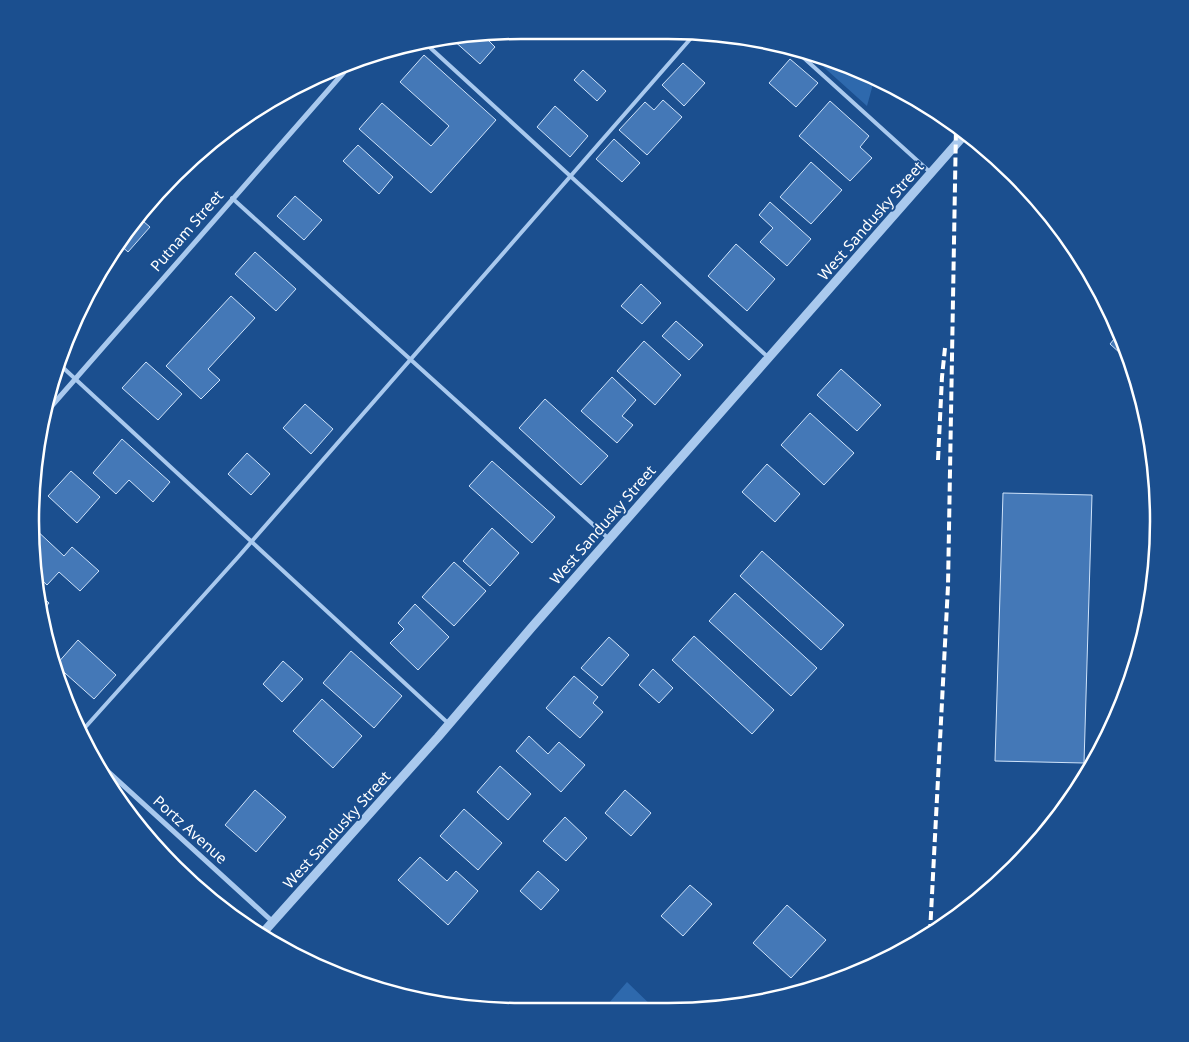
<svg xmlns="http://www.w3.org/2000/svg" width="1189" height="1042" viewBox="0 0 1189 1042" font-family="'Noto Sans',sans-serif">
  <rect width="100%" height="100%" fill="#1b4f8f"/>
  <!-- green -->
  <path fill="#2e69ad" d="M808,53L856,67L904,91L897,99L873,84L867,106Z
    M627,982L657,1011H602Z"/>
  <!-- building -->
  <path fill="#4478b7" stroke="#cfe3fa" d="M487,34L485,37L495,47L480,64L452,39Z
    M424,55L496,120L431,193L359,129L382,103L431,146L449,126L400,82Z
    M790,59L818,83L796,107L769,83Z
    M683,63L705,83L684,106L662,85Z
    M583,70L606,91L597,101L574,80Z
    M663,100L682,117L647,155L619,130L645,102L654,110Z
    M830,101L869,136L860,147L872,158L850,181L799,136Z
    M555,106L588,136L570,157L537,127Z
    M614,139L640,163L622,182L596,159Z
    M358,145L393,177L379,194L343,161Z
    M811,162L842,190L811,224L780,197Z
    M183,167L184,169L155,202L153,200Z
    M295,196L322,220L304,240L277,216Z
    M770,202L811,239L787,266L760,242L773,228L759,215Z
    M137,216L150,227L128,252L119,244L131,222Z
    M736,244L775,279L747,311L708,276Z
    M255,252L296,289L276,311L235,274Z
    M641,284L661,303L642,324L621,306Z
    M231,296L255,318L208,369L220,380L201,399L166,366Z
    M676,321L703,345L689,360L662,336Z
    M1119,333L1131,363L1110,344Z
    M644,341L681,375L655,405L617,371Z
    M146,362L182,394L158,420L122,388Z
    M841,369L881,405L857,431L817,395Z
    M612,377L636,400L622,416L633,425L617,443L581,411Z
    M545,399L608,456L581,485L519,428Z
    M305,404L333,429L311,454L283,428Z
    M810,413L854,453L824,485L781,445Z
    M122,439L170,482L153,502L129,480L116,494L93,473Z
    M247,453L270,474L251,495L228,474Z
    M492,461L555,517L532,543L469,486Z
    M767,464L800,494L775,522L742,492Z
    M71,471L100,497L77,523L48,496Z
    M1003,493L1092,495L1084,763L995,761Z
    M33,527L64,556L72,547L99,571L80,591L59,572L47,585L34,573L31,553Z
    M492,528L519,553L490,586L463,561Z
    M762,551L844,625L821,650L740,576Z
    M454,562L486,591L454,626L422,597Z
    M38,593L49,603L41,613Z
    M735,593L817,668L791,696L709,621Z
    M415,604L449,637L418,670L390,643L404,629L398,623Z
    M694,636L774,710L752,734L672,660Z
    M609,637L629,655L602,686L581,668Z
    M78,640L116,675L94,699L56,665Z
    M351,651L402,696L374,728L323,683Z
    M283,661L303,679L282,702L263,684Z
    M653,669L673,688L659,703L639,685Z
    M574,676L598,697L593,703L603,712L580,738L546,708Z
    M322,699L362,736L333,768L293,731Z
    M529,736L548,754L559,742L585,765L561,792L516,751Z
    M500,766L531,794L508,820L477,792Z
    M255,790L286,817L256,852L225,825Z
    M625,790L651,813L631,836L605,813Z
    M464,809L502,843L478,870L440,836Z
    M565,817L587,838L566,861L543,841Z
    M420,857L447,881L456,871L478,891L448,925L398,880Z
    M538,871L559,890L541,910L520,891Z
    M690,885L712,904L683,936L661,916Z
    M787,905L826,940L791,978L753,943Z"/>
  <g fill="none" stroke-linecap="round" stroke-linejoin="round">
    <!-- service -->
    <path stroke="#a9c9ee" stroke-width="4" d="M425,43L769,358
      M794,49L931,173
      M232,198L609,539
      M58,363L449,724
      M81,732L239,556L692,37"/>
    <!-- minor -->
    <path stroke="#a9c9ee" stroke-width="5" d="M42,417L352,63
      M92,757L273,922
      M792,993L799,994"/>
    <!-- tertiary -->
    <path stroke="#a9c9ee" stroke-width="9" d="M261,935L438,737L532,627L966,133"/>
    <!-- rail -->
    <path stroke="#fff" stroke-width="4" stroke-dasharray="9 4" stroke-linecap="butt" d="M938,460L942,377L945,348
      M930,933L948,586L956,127"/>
  </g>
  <g text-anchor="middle" stroke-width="4" stroke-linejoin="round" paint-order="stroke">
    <!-- street labels -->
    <g font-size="15" fill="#fff" stroke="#1b4f8f">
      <text transform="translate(871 221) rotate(-49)" y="5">West Sandusky Street</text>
      <text transform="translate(187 231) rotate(-49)" y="5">Putnam Street</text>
      <text transform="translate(603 525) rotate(-49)" y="5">West Sandusky Street</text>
      <text transform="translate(190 830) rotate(42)" y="5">Portz Avenue</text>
      <text transform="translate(337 830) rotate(-48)" y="5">West Sandusky Street</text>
    </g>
  </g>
  <!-- crop -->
  <path d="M0 0H1189V1042H0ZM521 39H668A482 482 0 0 1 1150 521V521A482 482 0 0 1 668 1003H521A482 482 0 0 1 39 521V521A482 482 0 0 1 521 39Z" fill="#1b4f8f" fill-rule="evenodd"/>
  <path fill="none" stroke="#fff" stroke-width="2.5" d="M521 39H668A482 482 0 0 1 1150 521V521A482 482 0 0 1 668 1003H521A482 482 0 0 1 39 521V521A482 482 0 0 1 521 39Z"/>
</svg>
